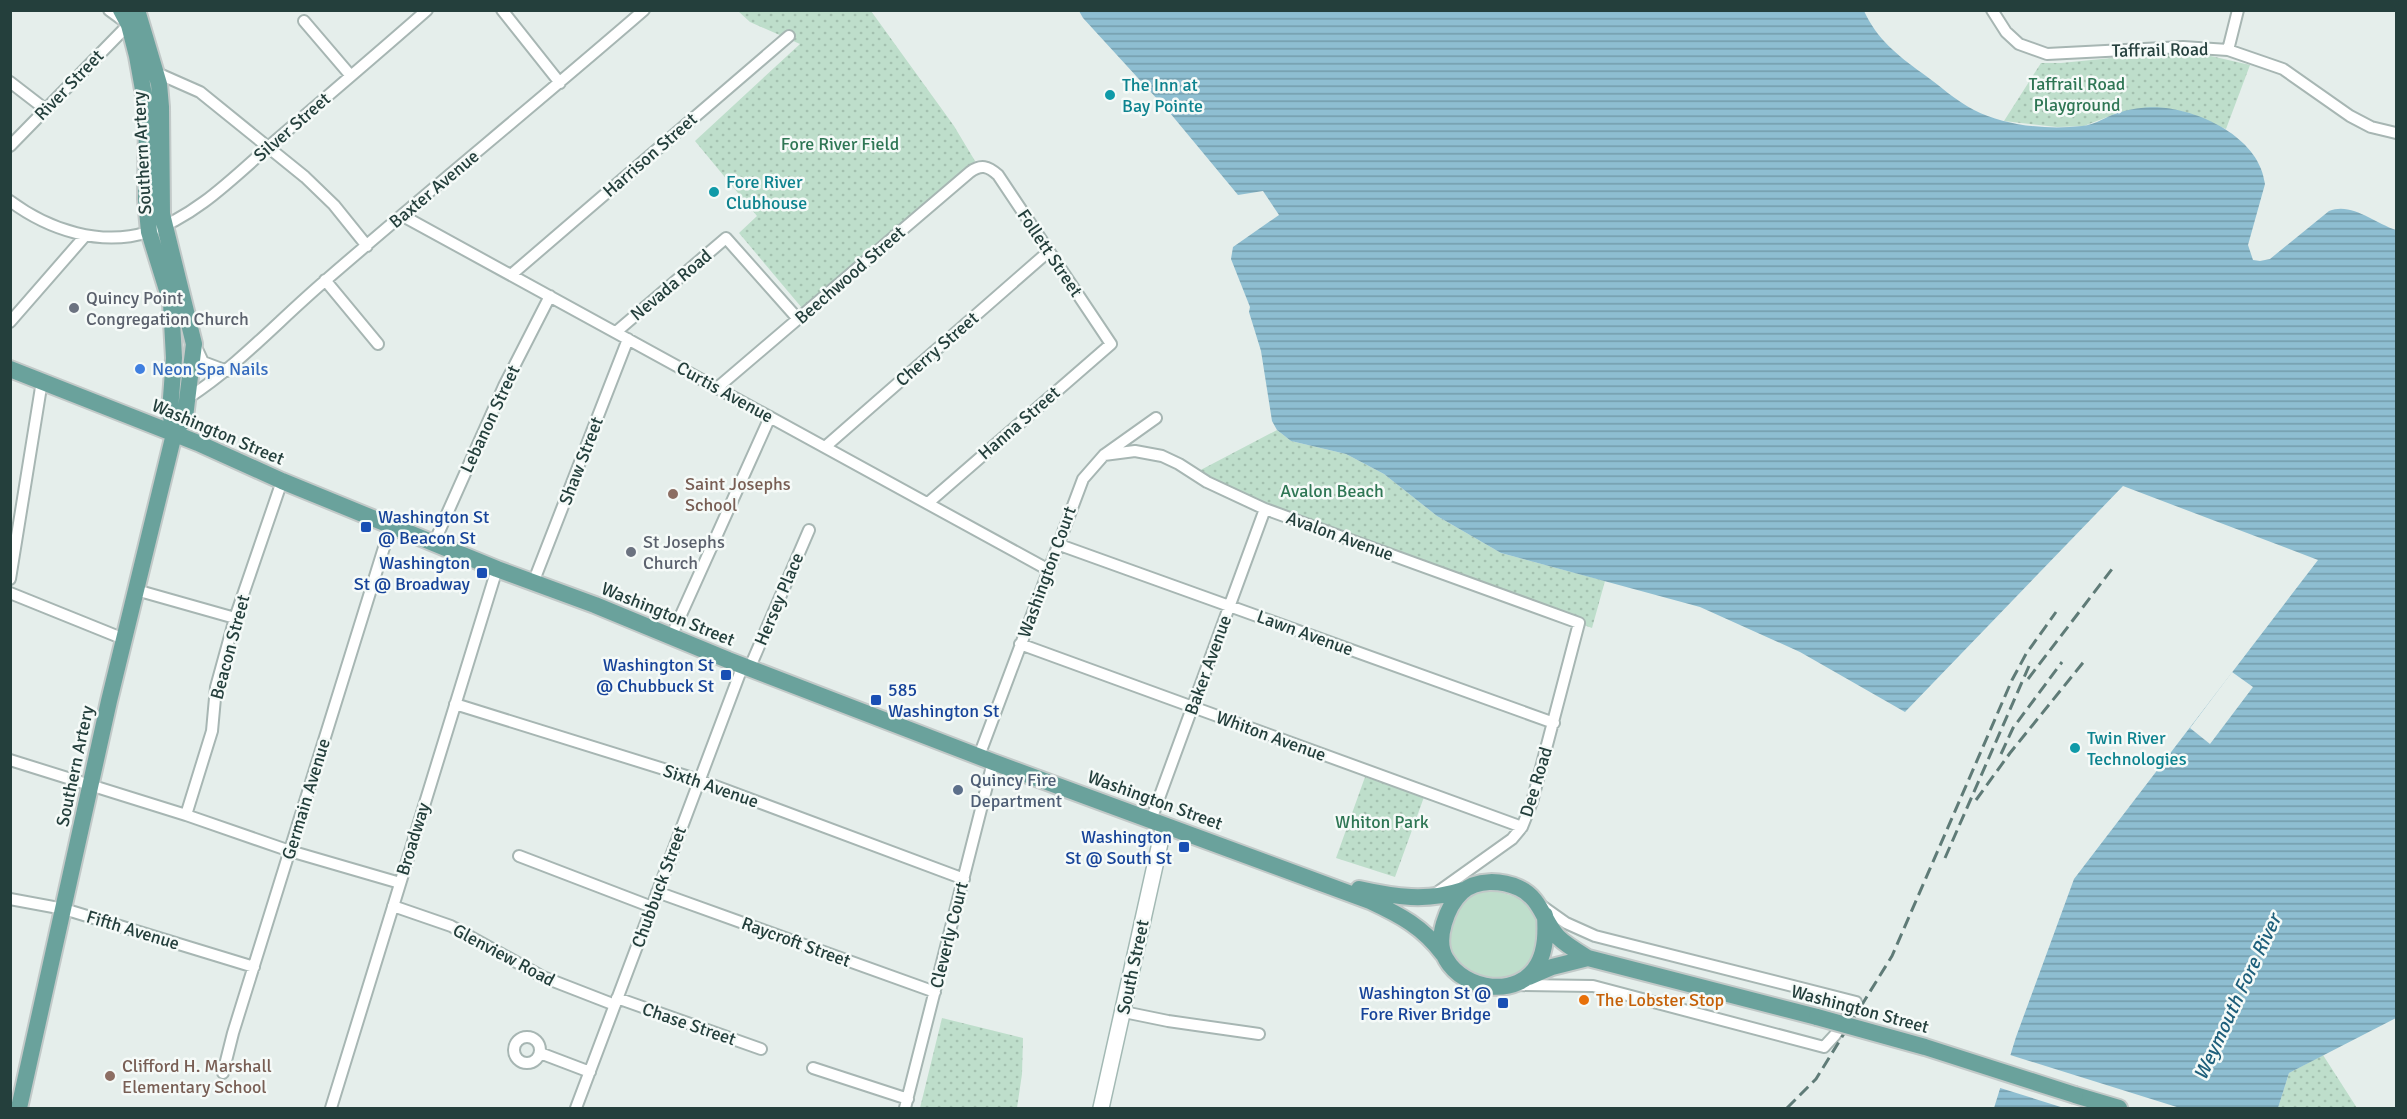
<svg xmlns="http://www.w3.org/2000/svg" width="2407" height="1119" viewBox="0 0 2407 1119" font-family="Signika,sans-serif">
  <defs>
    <pattern id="park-dots" width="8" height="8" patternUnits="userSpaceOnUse" patternTransform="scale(1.5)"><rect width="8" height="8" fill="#bedecb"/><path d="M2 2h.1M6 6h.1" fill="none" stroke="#a3c0af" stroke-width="1.8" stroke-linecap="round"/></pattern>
    <pattern id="water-rules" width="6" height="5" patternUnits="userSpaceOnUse" patternTransform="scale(1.5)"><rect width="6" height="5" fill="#8ebed1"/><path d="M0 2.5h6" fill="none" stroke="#749cab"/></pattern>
  </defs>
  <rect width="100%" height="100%" fill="#e5eeeb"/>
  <!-- grass -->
  <path fill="#bedecb" d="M1481,891C1508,889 1545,904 1541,939C1540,944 1535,951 1533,955C1511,1006 1422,963 1457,912C1464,902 1469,896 1481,891Z"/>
  <!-- park -->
  <path fill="url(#park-dots)" d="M738,11H871L954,126L975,161L802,308L739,233L757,216L695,141L800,44L750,22Z
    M2172,52L2202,54L2250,65L2226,129L2181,111L2120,112L2084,126L2057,127L2004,121L2041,63H2061Z
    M1277,430L1291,441L1346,454L1384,474L1437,516L1501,553L1605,581L1592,628L1265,509L1193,474Z
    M1365,777L1424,797L1395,877L1336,858Z
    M942,1018L1023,1038L1022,1074L1017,1108H920Z
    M2323,1055L2357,1108H2278L2289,1073Z"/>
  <!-- water -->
  <path fill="url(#water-rules)" d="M1079,11H1864C1877,39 1897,55 1922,73C1939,85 1956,101 1974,110C2005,126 2048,130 2082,126C2096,125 2108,115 2121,112C2133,108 2153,106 2166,108C2206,113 2260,140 2265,184L2248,245L2253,260L2260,261L2270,259L2329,211C2352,202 2374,223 2396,230V1018L2289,1073L2278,1108H1994L2016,1037L2074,879L2318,560L2123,486L1905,712L1800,652L1700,607L1501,553L1437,516L1384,474L1346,454L1291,441L1277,430L1272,421L1261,351L1249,312L1250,307L1231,259L1233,247L1279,215L1263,191L1238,195L1170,113L1083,18Z"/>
  <!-- pier -->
  <path fill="#e5eeeb" d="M2232,672L2253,687L2210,744L2190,728Z
    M2007,1054L2180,1108H2064L1997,1087Z"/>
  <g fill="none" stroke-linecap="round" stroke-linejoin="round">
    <!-- minor casing -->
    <g stroke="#a7b6b3" stroke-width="14">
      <path id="minor" d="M109,10L124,21
        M502,10L560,83
        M1992,10L2006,32L2019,44L2047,54L2183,47L2228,50L2283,69L2350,116L2371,127L2396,133
        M304,21L351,76
        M2228,50L2238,10
        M157,73L200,92L305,177L334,205L367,246
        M10,82L45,109
        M10,146L132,21
        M10,201C49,230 101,247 148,232C196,217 237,174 274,142C325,98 376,55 427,10
        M403,216L1047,569
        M511,275L789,36
        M325,280L378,344
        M10,322L85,236
        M616,332L726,238L798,319
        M195,345L203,362L227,371
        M717,388L970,172C981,164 988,166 998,175L1111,344L928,503
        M188,398C239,365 280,319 326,280C431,189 539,101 644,10
        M825,447L1048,252
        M1104,455L1135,451L1162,456L1179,464L1207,482L1265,509L1579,623L1532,802L1522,827L1512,839L1435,894
        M434,543L504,386L550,296
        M1057,544L1554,723
        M10,579L42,381
        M533,583L628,339
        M136,590L235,618
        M10,593L124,639
        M671,637L770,417
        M1020,644L1522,827
        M750,667L809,530
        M455,704L699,780L964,879
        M979,756L1083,479L1104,455L1156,418
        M10,760L186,815L290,851L400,883
        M186,815L212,731L216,687L235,618L282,481
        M1151,820L1265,509
        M519,856L652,907
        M657,892L935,992
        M10,899L64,909L254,967
        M393,906L451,926L543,977L615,1005
        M1515,985L1593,986L1824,1047L1835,1035L1856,1002L1595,936L1566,923L1542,906
        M617,998L761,1049
        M1124,1012L1168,1021L1259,1034
        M514 1050a13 13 0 1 1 26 0a13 13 0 1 1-26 0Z
        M540,1053L590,1072
        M813,1068L908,1099
        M223,1073L233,1033L391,525
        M331,1108L497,569
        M576,1108L743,665
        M905,1108L993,762"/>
    </g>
    <!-- secondary casing -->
    <g stroke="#a3b9b4" stroke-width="18">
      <path id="secondary" d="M1101,1108L1164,825"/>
    </g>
    <!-- primary casing -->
    <g stroke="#c2c9c8" stroke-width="20">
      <path id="primary" d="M121,10L129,25L137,56L147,112L146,199L149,232L171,303L174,358L170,411L174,434
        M10,369L198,443L282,481L497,569L595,605L728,660L993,762L1370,901C1400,915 1423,927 1443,954
        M1359,889C1395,897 1427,902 1463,890
        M1545,915C1546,932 1546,949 1538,964C1519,999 1464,991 1446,959C1434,940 1447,906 1462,892C1477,879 1501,880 1519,888C1541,898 1543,921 1558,937C1566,945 1578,952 1588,958L1817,1017
        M1529,977L1552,967L1588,958
        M2075,1095L2119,1108
        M19,1108L109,701L174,434L185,417L194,344L162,214L161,107L159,84L137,10"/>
    </g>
    <!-- minor -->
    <use href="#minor" stroke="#fff" stroke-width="10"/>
    <!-- secondary -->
    <use href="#secondary" stroke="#fff" stroke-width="15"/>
    <!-- primary -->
    <use href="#primary" stroke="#6aa29c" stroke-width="16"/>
    <!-- rail -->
    <path stroke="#5f7b77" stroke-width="3" stroke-dasharray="12 6" stroke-linecap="butt" d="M2028,679L2112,569
      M2001,754L2013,728L2062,662
      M1976,800L2010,753L2086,659
      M1945,858L2029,666
      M1787,1108L1816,1079L1892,956L2012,680L2026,654L2056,612"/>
    <!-- primary-bridge casing -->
    <g stroke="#c2c9c8" stroke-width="20" stroke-linecap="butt">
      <path id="primary-bridge" d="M1817,1017L1925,1047L2075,1095"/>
    </g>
    <!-- primary-bridge -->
    <use href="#primary-bridge" stroke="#6aa29c" stroke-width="16"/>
  </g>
  <!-- markers -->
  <g fill="#0f9aa8" stroke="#f5faf8" stroke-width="2">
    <circle cx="1110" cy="95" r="6"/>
    <circle cx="714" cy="192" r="6"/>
    <circle cx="2075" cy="748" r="6"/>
  </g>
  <g fill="#6b7280" stroke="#f5faf8" stroke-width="2">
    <circle cx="74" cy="308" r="6"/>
    <circle cx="631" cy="552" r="6"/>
  </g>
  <circle fill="#3f7fe0" stroke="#f5faf8" stroke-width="2" cx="140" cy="369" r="6"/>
  <g fill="#8d6e63" stroke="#f5faf8" stroke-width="2">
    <circle cx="673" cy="494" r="6"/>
    <circle cx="110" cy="1076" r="6"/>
  </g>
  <g fill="#1a4fb4" stroke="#f5faf8" stroke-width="2">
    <rect x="360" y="521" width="12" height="12" rx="3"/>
    <rect x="476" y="567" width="12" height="12" rx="3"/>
    <rect x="720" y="669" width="12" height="12" rx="3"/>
    <rect x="870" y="694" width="12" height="12" rx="3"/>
    <rect x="1178" y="841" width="12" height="12" rx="3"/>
    <rect x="1497" y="997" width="12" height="12" rx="3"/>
  </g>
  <circle fill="#5c6f8a" stroke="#f5faf8" stroke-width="2" cx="958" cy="790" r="6"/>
  <circle fill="#e8710a" stroke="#f5faf8" stroke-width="2" cx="1584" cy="1000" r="6"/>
  <g text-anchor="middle" stroke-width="5" stroke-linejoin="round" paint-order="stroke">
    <!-- street labels -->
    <g font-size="18" fill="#243f3c" stroke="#f5faf8">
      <text transform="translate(2160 50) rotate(-1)" y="6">Taffrail Road</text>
      <text transform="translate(69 85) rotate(-46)" y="6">River Street</text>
      <text transform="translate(292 127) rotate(-41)" y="6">Silver Street</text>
      <text transform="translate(142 153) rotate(-93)" y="6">Southern Artery</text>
      <text transform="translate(650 155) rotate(-41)" y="6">Harrison Street</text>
      <text transform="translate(434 189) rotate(-40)" y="6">Baxter Avenue</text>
      <text transform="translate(1050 253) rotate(56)" y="6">Follett Street</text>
      <text transform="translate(850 275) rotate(-41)" y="6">Beechwood Street</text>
      <text transform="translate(671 285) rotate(-40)" y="6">Nevada Road</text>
      <text transform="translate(937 349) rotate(-41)" y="6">Cherry Street</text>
      <text transform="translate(725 392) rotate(29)" y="6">Curtis Avenue</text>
      <text transform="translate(490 419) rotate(-65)" y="6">Lebanon Street</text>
      <text transform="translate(1019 423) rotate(-41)" y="6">Hanna Street</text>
      <text transform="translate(218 432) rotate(23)" y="6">Washington Street</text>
      <text transform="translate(581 461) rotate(-69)" y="6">Shaw Street</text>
      <text transform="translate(1340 536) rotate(20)" y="6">Avalon Avenue</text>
      <text transform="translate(1047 572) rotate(-70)" y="6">Washington Court</text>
      <text transform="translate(779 599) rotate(-67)" y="6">Hersey Place</text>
      <text transform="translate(668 614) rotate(22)" y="6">Washington Street</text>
      <text transform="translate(1305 633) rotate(20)" y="6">Lawn Avenue</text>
      <text transform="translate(230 647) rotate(-75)" y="6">Beacon Street</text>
      <text transform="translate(1208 665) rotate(-70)" y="6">Baker Avenue</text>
      <text transform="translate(1271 736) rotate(20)" y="6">Whiton Avenue</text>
      <text transform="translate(75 766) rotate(-78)" y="6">Southern Artery</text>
      <text transform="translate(1536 782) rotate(-73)" y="6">Dee Road</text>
      <text transform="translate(711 786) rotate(19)" y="6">Sixth Avenue</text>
      <text transform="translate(306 799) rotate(-73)" y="6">Germain Avenue</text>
      <text transform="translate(1155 800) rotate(20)" y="6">Washington Street</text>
      <text transform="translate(413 839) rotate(-73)" y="6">Broadway</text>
      <text transform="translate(659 887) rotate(-70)" y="6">Chubbuck Street</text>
      <text transform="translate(133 930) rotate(17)" y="6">Fifth Avenue</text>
      <text transform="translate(949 935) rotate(-76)" y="6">Cleverly Court</text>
      <text transform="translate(796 942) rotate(20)" y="6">Raycroft Street</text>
      <text transform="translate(504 955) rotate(28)" y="6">Glenview Road</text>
      <text transform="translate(1133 967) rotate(-78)" y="6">South Street</text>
      <text transform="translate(1860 1009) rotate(15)" y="6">Washington Street</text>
      <text transform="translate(689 1024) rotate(19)" y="6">Chase Street</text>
    </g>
    <!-- park labels -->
    <g font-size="18" fill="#2e7654" stroke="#f5faf8">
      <text x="2077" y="90">Taffrail Road<tspan x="2077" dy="21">Playground</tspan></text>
      <text x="840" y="150">Fore River Field</text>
      <text x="1332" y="497">Avalon Beach</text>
      <text x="1382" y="828">Whiton Park</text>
    </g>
    <!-- culture labels -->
    <g font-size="18" fill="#0d838f" stroke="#f5faf8" text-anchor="start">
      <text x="1122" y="91">The Inn at<tspan x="1122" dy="21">Bay Pointe</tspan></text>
      <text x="726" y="188">Fore River<tspan x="726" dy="21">Clubhouse</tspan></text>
      <text x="2087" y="744">Twin River<tspan x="2087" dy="21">Technologies</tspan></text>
    </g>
    <!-- worship labels -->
    <g font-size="18" fill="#5b616d" stroke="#f5faf8" text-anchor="start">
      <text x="86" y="304">Quincy Point<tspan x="86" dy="21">Congregation Church</tspan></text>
      <text x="643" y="548">St Josephs<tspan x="643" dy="21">Church</tspan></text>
    </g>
    <!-- shop labels -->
    <g font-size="18" fill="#366cbe" stroke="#f5faf8" text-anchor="start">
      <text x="152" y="375">Neon Spa Nails</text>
    </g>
    <!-- education labels -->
    <g font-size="18" fill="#785e54" stroke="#f5faf8" text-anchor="start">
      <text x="685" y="490">Saint Josephs<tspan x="685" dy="21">School</tspan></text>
      <text x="122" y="1072">Clifford H. Marshall<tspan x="122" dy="21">Elementary School</tspan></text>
    </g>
    <!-- transit labels -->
    <g font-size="18" fill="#164399" stroke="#f5faf8" text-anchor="end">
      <text x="378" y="523" text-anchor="start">Washington St<tspan x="378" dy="21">@ Beacon St</tspan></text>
      <text x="470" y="569">Washington<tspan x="470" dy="21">St @ Broadway</tspan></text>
      <text x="714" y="671">Washington St<tspan x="714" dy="21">@ Chubbuck St</tspan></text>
      <text x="888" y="696" text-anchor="start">585<tspan x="888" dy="21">Washington St</tspan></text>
      <text x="1172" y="843">Washington<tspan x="1172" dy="21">St @ South St</tspan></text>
      <text x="1491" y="999">Washington St @<tspan x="1491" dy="21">Fore River Bridge</tspan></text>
    </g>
    <!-- service labels -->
    <g font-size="18" fill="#4e5e75" stroke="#f5faf8" text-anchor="start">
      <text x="970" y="786">Quincy Fire<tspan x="970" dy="21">Department</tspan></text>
    </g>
    <!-- food labels -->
    <g font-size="18" fill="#c56008" stroke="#f5faf8" text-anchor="start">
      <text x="1596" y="1006">The Lobster Stop</text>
    </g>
    <!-- water labels -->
    <g font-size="20" font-style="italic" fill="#1e5f7b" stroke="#f5faf8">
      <text transform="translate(2237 997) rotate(-65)" y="7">Weymouth Fore River</text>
    </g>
  </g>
  <!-- border -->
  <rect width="2407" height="1119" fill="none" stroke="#243f3c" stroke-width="24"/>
</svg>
